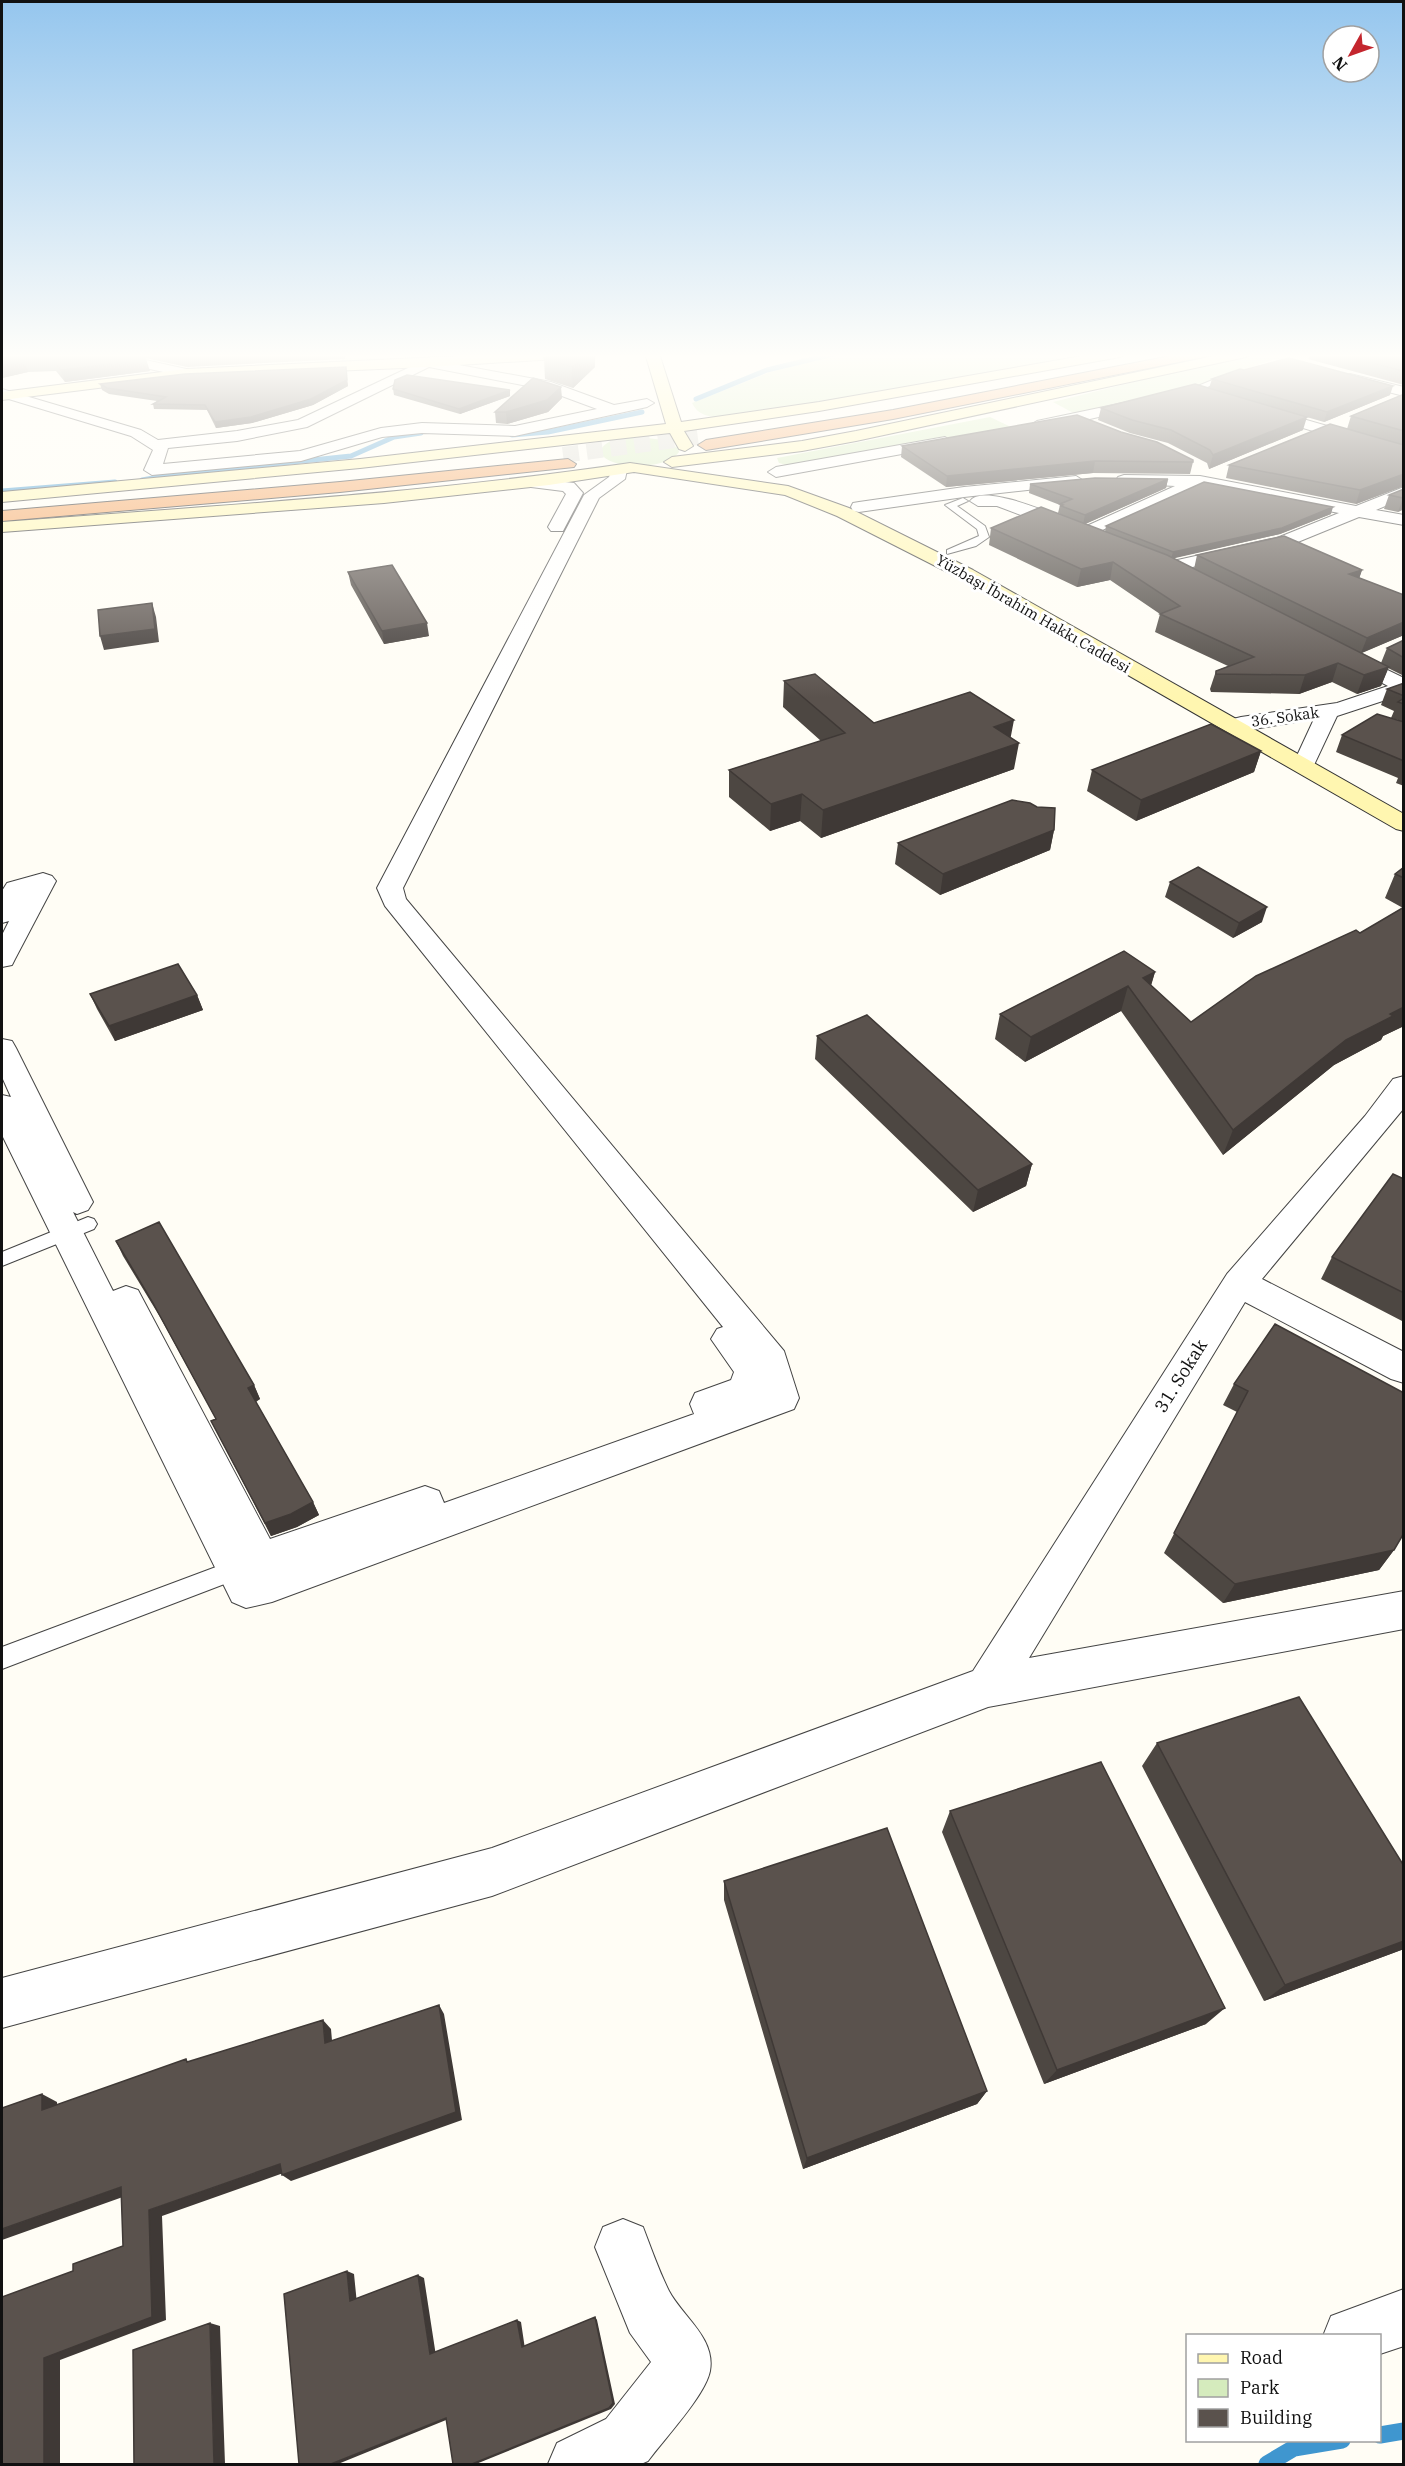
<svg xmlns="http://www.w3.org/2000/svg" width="1405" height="2466" viewBox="0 0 1405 2466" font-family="'IBM Plex Serif',serif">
  <rect width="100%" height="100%" fill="#fffdf5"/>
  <!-- green -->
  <path fill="#d5ebbd" d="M343,353H488L482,356L342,362Z
    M847,353H1111L835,400L719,418C707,416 698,415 692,403L770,372Z
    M1251,353H1316L1292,359H1275L1180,391L1079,416L1053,402Z
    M990,417L1011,427L790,466L779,463L777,458Z
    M639,437L663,440L678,448L679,452C666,470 612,471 600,453C603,438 626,438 639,437Z"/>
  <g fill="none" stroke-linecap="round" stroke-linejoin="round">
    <!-- stream-far1 -->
    <path stroke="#3f96cf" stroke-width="5" d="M696,399L767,370L838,353
      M512,435L548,432L642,412
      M142,480L175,474L351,456L394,437L421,433
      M2,491L115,482"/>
    <!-- stream -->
    <path stroke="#3f96cf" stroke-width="17" d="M1380,2435L1404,2431
      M1267,2464L1294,2448L1342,2440"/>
    <!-- highway-tunnel -->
    <path stroke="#dbdad3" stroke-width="16" stroke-dasharray="16 8" stroke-linecap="butt" d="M563,455L705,436"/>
    <!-- lane casing -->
    <g stroke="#444" stroke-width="2">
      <path id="lane" d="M1215,379L1222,381L1195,392L1188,390Z
        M963,498L968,501L957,506L985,526L989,537L976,546L947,554V550L979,536L977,529L945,505Z
        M88,1217L94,1219L97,1224L94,1229L2,1266V1252Z
        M240,1558L248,1561L251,1568L248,1575L2,1669V1647Z"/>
    </g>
    <!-- street casing -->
    <g stroke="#444" stroke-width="2">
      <path id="street" d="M89,353H113L191,370L193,373L186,377L91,356Z
        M427,359L551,382L614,405L647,399L654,403L647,407L515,436L422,433L382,437L301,461L152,475L144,470L153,450L131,436L2,397V389L141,430L158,440L237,431L298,420ZM429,367L543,389L597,409L515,426L422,423L381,428L300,451L163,464L168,448L237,441L307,427Z
        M1350,374L1404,387V396L1345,381L1343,378Z
        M1142,399L1149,403L1147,406L1037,431L1029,426L1037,421Z
        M1261,407L1404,448V458L1256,414L1254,411L1256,408Z
        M945,437L953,442L951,445L776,477L768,472L776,467Z
        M619,465L627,470L625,479L599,498L403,888L406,899L784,1351L799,1398L794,1409L272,1602L246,1608L232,1602L2,1135V1095L11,1097L2,1077V1039L12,1041L16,1048L93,1202L88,1210L77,1214L73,1212L113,1291L126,1286L138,1290L270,1539L425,1486L439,1491L444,1503L694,1414L690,1404L695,1393L731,1380L734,1372L711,1339L717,1329L723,1327L385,906L377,888L584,495L609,477L613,467Z
        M1124,475L1200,476L1356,506L1404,487V498L1376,510L1404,515V525L1359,517L1288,546L1170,572L1164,571L1161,567L1164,563L1277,538L1339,513L1198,486L1085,538L1079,537L1077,532H1066L997,506H978L970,501C984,482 1058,517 1078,524L1080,529L1175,486L1118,483L1116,480L1118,477Z
        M1076,476L1084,481L1082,484L964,497L859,512L853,511L851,507L853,503L859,502L964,487Z
        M529,478L574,483L583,493L563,531H551L548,527L566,494L563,491L523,486L521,483Z
        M1344,649L1404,678V694L1337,716L1314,765L1306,767L1298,765L1295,760L1314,719L1241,731L1233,729L1230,724L1233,719L1241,717L1337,703L1388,686L1337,659L1334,655L1337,651Z
        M43,873L52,876L56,881L15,959L12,965L2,967V935L9,921L2,923V891L7,883Z
        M1404,1076V1108L1262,1279L1404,1352V1383L1391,1379L1245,1302L1029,1658L1404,1591V1629L988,1707L492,1896L2,2028V1978L492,1848L973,1671L1227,1274L1365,1116L1393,1079Z
        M623,2219L643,2227C651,2248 659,2271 669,2291C682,2316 716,2338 710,2371C705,2396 664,2439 648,2461L641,2464H548L557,2443L606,2419L651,2362L630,2333L595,2247L603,2227Z
        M1404,2289V2346L1380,2354V2336H1323L1331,2316Z"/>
    </g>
    <!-- secondary casing -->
    <g stroke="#333" stroke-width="2">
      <path id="secondary" d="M527,353H594L587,357L427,367L186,377L2,400V392L186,369Z
        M645,353H659L681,422L819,402L1099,353H1127L1120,357L819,411L684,431L693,446L685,451L679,449L670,433L360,468L2,502V492L360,459L666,424Z
        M1228,353H1253L1246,357L856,441L802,451L672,467L664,462L672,457L802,441L856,431Z
        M630,463L788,486L849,508L973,570L1404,814V831L1396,829L959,578L837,516L785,495L634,472L549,485L384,503L2,532V522C212,506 422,494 630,463Z"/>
    </g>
    <!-- highway casing -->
    <g stroke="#222" stroke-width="2">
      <path id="highway" d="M1186,353H1211L1204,357L893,419L706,450L698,445L706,440L893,410Z
        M568,459L576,464L574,467L340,492L2,521V511L340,482Z"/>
    </g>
    <!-- lane -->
    <use href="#lane" fill="#fff" fill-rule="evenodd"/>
    <!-- street -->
    <use href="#street" fill="#fff" fill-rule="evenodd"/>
    <!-- secondary -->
    <use href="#secondary" fill="#fff6b0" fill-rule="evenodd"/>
    <!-- highway -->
    <use href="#highway" fill="#f5a25d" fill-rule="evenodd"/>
  </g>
  <!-- wall -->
  <path fill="#4d4742" d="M2,353L150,371L65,382L56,371L28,372L2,378Z
    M122,353H345V359L187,367Z
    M412,353H467L465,354L430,355Z
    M1310,353H1404V385L1308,359Z
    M544,358L595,367L573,388L545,379Z
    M346,373L348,386L313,405L252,423L216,428L207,410L154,409L153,404L157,401L109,394L102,390L100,384Z
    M1212,379L1390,395L1324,422L1268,406L1303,430L1209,469L1207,463L1168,443L1130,433L1098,420L1101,408L1209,388Z
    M393,389L510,396L460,414L394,395Z
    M1404,394V486L1356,504L1226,478L1229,465L1347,429L1351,416Z
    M562,398L548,412L507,424L496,423L495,412Z
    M902,446L1193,462L1190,474L1093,473L946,487L901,457Z
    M1168,479L1166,488L1085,524L1105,532L1106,526L1331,514L1280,534L1173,558L1194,569L1197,555L1362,570L1359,578L1404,595V635L1362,653L1381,663L1387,648L1404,640V676L1388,668L1381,686L1357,694L1332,682L1299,694L1211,692L1210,689L1216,671L1228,666L1155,632L1160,614L1110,580L1077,587L989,545L991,528L1060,514L1058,513L1060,505L1029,493L1030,484Z
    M1404,489V509L1398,512L1384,509L1389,495Z
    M348,572L429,636L384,644L351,585Z
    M784,681L874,723L1011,737L1014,769L821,838L800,821L770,831L729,797V770L821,741L783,707Z
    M1404,683V786L1396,783L1398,778L1336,752L1342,735L1398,720L1391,718L1394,711L1381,705L1387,689Z
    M1261,751L1254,772L1136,821L1087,791L1092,770Z
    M1054,830L1050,850L940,895L895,864L898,843Z
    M1404,867V1026L1383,1036L1381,1040L1334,1065L1223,1155L1121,1011L1025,1062L995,1039L1000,1014L1155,972L1151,986L1191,1022L1360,933L1403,908L1385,898L1395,874Z
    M1170,882L1262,922L1233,938L1165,897Z
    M90,994L197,995L203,1010L115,1041L97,1009Z
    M817,1036L1032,1164L1026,1186L973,1212L815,1059Z
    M1404,1179V1322L1321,1279L1332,1257Z
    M116,1241L254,1385L260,1399L256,1402L313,1502L319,1515L297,1527L271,1536L211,1421L216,1419L160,1317L123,1256Z
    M1275,1324L1394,1550L1379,1570L1223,1603L1164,1553L1237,1412L1223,1405L1234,1384Z
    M1157,1743L1404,1866V1949L1264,2001L1142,1766Z
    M950,1811L1206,2024L1044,2084L942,1832Z
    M724,1881L987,2091L977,2104L803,2169L724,1900Z"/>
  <!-- shaded-wall -->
  <path fill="#3f3936" d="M588,353H595V367L573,388L572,367Z
    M146,359L150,371L65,382L61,370Z
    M24,360L28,372L2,378V365Z
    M346,373L348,386L313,405L252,423L216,428L215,422Z
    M1393,386L1390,395L1324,422L1327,412Z
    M561,387L562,398L548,412L507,424L506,412Z
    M510,390V396L460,414L459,409Z
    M1307,417L1303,430L1209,469L1213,455Z
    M1095,461L1093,473L946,487L947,476Z
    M1404,474V486L1356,504L1360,490Z
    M1168,479L1166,488L1083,525L1085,515Z
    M1403,498L1404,509L1398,512Z
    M1333,507L1331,514L1280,534L1171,559L1173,552Z
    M1113,562L1110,580L1077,587L1081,569Z
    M1362,570L1357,585L1349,574Z
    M152,603L156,617L159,642L104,650L100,636Z
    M1404,622V635L1361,653L1367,638Z
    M427,623L429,636L384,644L382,631Z
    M1338,663L1332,682L1299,694L1305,675Z
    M1389,667L1381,686L1357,694L1364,675Z
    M1014,720L1009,746L1019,743L1014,769L821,838L823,810L994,727Z
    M1261,751L1254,772L1136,821L1141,800Z
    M802,794L800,821L770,831L771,804Z
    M1054,830L1050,850L940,895L943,874Z
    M1267,907L1262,922L1233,938L1239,923Z
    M1155,972L1147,997L1143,978Z
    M1128,986L1121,1011L1025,1062L1031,1037Z
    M197,995L203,1010L115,1041L109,1026Z
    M1404,1007V1026L1383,1036L1381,1040L1334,1065L1223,1155L1233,1130L1346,1040L1390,1014Z
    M1032,1164L1026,1186L973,1212L978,1190Z
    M254,1385L260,1399L254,1402L248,1388Z
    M313,1502L319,1515L297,1527L271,1536L265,1523Z
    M1394,1550L1379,1570L1223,1603L1235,1584Z
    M1404,1941V1949L1264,2001L1285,1985Z
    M439,2005L444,2014L462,2120L291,2181L282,2175Z
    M1225,2008L1206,2024L1044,2084L1057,2070Z
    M323,2020L331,2029L333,2052L325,2043Z
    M987,2091L977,2104L803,2169L807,2158Z
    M42,2094L57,2102V2117L42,2110Z
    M280,2164L289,2171L162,2216L166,2320L60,2360V2464H44V2358L149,2210Z
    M121,2187L134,2193L2,2240V2229Z
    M347,2271L354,2274L357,2304L350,2301Z
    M418,2275L424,2278L436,2356L430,2354Z
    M595,2317L597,2320L615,2404L611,2409L476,2464H472Z
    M517,2320L521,2322L525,2349L522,2347Z
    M210,2323L220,2326L225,2464H214Z
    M446,2418H451L338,2464H331Z"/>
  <!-- building -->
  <path fill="#5a524d" stroke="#3f3936" stroke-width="1.5" d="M2,353H116L146,359L61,370L52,359L24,360L2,365Z
    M174,353H229L184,355Z
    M550,353H588L572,367L544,358Z
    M1332,353H1404V371Z
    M1289,358L1393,386L1327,412L1212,379L1240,369L1244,370Z
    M346,367L347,380L311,399L251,417L215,422L205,405L153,404L166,397L107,388L100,384L185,374Z
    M407,375L510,390L459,409L393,389L395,380Z
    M533,378L561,387L547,400L506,412H495Z
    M1195,384L1307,417L1213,455L1210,450L1171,430L1132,420L1101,408Z
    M1404,394V431L1351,416Z
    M1077,415L1121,432L1157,442L1193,460V462L1095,461L947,476L902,446Z
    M1330,424L1404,445V474L1360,490L1229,465Z
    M1095,478L1168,479L1085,515L1061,506L1063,505L1060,504L1072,499L1030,484Z
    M1204,482L1333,507L1282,528L1173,552L1106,526Z
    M1404,489L1403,498L1389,495Z
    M1041,507L1167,555L1389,667L1364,675L1338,663L1305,675L1216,674V671L1254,657L1160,614L1180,606L1113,562L1081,569L991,528Z
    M1284,536L1362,570L1349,574L1404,595V622L1367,638L1197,555Z
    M392,565L427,623L382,631L348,572Z
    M152,603L155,629L100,636L98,610Z
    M1404,640V658L1387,648Z
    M815,674L874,723L970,692L1014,720L994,727L1019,743L823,810L802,794L771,804L729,770L845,733L784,681Z
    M1404,683V696L1387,689Z
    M1404,698V704L1398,702Z
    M1377,714L1404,722V761L1342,735Z
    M1211,724L1261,751L1141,800L1092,770Z
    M1012,800L1030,803L1037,807L1055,808L1054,830L943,874L898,843Z
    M1198,867L1267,907L1239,923L1170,882Z
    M1404,867V878L1395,874Z
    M1404,907V1007L1390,1014L1393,1016L1346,1040L1233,1130L1128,986L1031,1037L1000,1014L1124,951L1155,972L1143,978L1191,1022L1256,976L1356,930L1360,933Z
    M178,964L197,995L109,1026L90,994Z
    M867,1015L1032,1164L978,1190L817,1036Z
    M1393,1174L1404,1179V1293L1332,1257Z
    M159,1222L254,1385L248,1388L313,1502L291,1514L265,1523L211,1421L216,1419L153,1303L116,1241Z
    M1275,1324L1404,1393V1533L1394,1550L1235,1584L1174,1533L1248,1391L1234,1384Z
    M1299,1697L1404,1866V1941L1285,1985L1157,1743Z
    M1101,1762L1225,2008L1057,2070L950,1811Z
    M887,1828L987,2091L807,2158L724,1881Z
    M439,2005L456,2112L282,2175L280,2164L149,2210L152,2317L44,2358V2464H2V2297L73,2271V2264L123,2246L121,2187L2,2229V2108L42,2094V2110L186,2059L187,2062L323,2020L325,2043Z
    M347,2271L350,2301L418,2275L430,2354L517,2320L522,2347L595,2317L613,2403L609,2408L472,2464H453L446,2418L331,2464H299L284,2294Z
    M210,2323L214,2464H134L133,2350Z"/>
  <!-- sky -->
  <linearGradient id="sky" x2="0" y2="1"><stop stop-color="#95c6ee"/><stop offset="0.51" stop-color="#fffefa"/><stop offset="1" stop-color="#fffefa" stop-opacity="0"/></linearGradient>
  <rect width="1405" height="698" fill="url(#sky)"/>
  <g text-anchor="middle" stroke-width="6" stroke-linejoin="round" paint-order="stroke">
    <!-- far-street labels -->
    <g font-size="15" fill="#111" stroke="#fff">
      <text transform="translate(1033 614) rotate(30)" y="5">Yüzbaşı İbrahim Hakkı Caddesi</text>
      <text transform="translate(1285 717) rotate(-8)" y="5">36. Sokak</text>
    </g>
    <!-- street labels -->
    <g font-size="18" fill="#111" stroke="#fff">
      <text transform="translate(1181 1376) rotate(-58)" y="6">31. Sokak</text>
    </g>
  </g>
  <!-- border -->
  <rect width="1405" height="2466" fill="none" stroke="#111111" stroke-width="6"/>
  <!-- legend -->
  <rect x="1186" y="2334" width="195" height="108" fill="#ffffff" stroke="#a0a0a0" stroke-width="1.5"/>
  <rect x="1198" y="2354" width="30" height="9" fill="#fff6b0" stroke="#a0a0a0" stroke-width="1.5"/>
  <text x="1240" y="2364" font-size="18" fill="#111111">Road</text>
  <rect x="1198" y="2379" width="30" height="18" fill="#d5ebbd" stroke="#a0a0a0" stroke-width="1.5"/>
  <text x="1240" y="2394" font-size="18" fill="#111111">Park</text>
  <rect x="1198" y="2409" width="30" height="18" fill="#5a524d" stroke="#a0a0a0" stroke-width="1.5"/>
  <text x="1240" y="2424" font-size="18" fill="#111111">Building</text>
  <!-- north arrow -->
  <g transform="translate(1351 54) rotate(230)"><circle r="28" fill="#ffffff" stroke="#a0a0a0" stroke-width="1.5"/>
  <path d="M0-4.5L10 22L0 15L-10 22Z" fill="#c4262e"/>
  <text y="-9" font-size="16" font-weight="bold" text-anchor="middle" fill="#111111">N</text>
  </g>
</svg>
